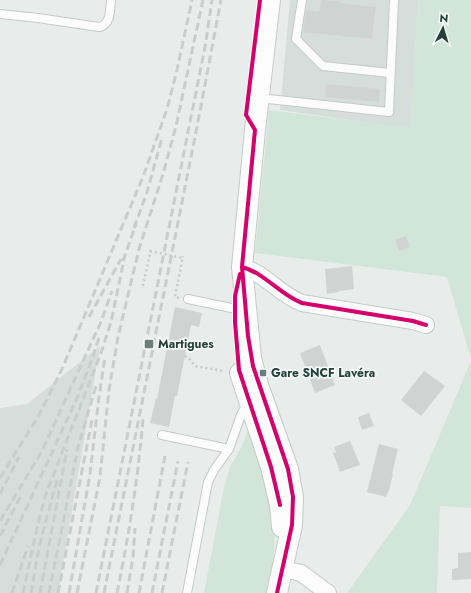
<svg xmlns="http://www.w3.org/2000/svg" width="471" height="593" viewBox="0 0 471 593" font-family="Jost,sans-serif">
  <rect width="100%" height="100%" fill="#e8edeb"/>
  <!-- built -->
  <path fill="#d6dedb" d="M290,0H418L411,129L280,110Z
    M100,346L58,593H0V408L27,404Z"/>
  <!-- green -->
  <path fill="#d1e6d8" d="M418,0H471V359L447,277L255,253L269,110L410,128Z
    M471,361V508L440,506L437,593H347L410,505Z
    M250,424L261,453L275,533L273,573L269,593H204L224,487L230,467L242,446Z"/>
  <!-- building -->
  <path fill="#cfd4d2" d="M321,0L341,1L340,3L376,7L372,39L303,32L306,10L319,12Z
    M326,84L380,89L379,102L325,97Z
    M406,236L410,247L399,251L395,240Z
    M352,266L354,289L339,291V292L327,294L325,269Z
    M175,307L202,313L199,327L191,325L177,396H175L169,427L150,423L156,398L157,399Z
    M320,345L335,385L315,393L300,353Z
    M424,371L445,386L421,416L401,400Z
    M369,413L374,426L362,430L358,417Z
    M350,441L360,465L340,472L333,453L336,452L334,447Z
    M379,444L398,449L392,474H393L389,490L386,497L367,492Z
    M471,552V579L452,580V569L458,568V553Z"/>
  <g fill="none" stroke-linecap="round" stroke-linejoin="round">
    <!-- service casing -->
    <g stroke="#c5cac8" stroke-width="10">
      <path id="service" d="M302,0L296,39L323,66L390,73
        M0,14L38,18L99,27C111,25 110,10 111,0
        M259,98L389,112L394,0
        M188,299L246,311
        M162,435L229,449
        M187,593L208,482L214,470L229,449L241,415L243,411L250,406"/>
    </g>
    <!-- minor casing -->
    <g stroke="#c5cac8" stroke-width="18">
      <path id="minor" d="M242,267C265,273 280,295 302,303L413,321L426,325
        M282,569L301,573L328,593"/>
    </g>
    <!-- tertiary casing -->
    <g stroke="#c5cac8" stroke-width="22">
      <path id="tertiary" d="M270,0L255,130L242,267L251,358L258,385L288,469L293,497L292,525L277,593
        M240,373L271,467L280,505L282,527"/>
    </g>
    <!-- path -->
    <path stroke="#c3ccca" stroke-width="2.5" stroke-dasharray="2 3" stroke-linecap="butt" d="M143,286L151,249
      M179,298L175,297L183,256
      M185,356L189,358L195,366L224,371"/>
    <!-- service -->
    <use href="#service" stroke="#fcfcfc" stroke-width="8"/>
    <!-- minor -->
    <use href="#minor" stroke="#fcfcfc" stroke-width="16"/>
    <!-- tertiary -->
    <use href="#tertiary" stroke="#fcfcfc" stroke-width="20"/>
    <!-- rail -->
    <path stroke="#c9cdcc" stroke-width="3" stroke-dasharray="8 4" stroke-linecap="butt" d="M134,228L147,192L162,138
      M123,261L136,224
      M89,317L121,259
      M0,478L39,415L62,369L143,177L167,109L177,70L192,0
      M0,494L19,457
      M0,521L42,451L100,324L112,291
      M0,536L21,496
      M0,565L78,396L92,359L99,338
      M12,593L28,546
      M23,593L39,519L46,494L101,353L111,322L125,255
      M31,593L39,547L58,476
      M40,593L67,449
      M49,593L78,447L96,386
      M58,593L92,420
      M69,593L90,474L99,397L105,356
      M77,593L100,477L109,390L118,337L139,249L163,174L176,126L203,0
      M96,593L205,47L212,0
      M104,593L196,132L221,0
      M117,593C129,535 138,478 143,419
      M127,593L133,557L135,528
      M139,593L165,456
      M152,593L178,461
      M162,593L188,462"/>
    <!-- path-bridge -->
    <path stroke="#c3ccca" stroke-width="2.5" stroke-dasharray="2 3" stroke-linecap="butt" d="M150,251L182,258"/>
    <!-- cycleway casing -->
    <g stroke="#f7fbf9" stroke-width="6">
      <path id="cycleway" d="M260,0L246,115L255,130L242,267L248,336L253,366L288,469L293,497L292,525L277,593
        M242,267C265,273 280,295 302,303L413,321L426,325
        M240,274L235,296V322L239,370L271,467L280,505"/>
    </g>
    <!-- cycleway -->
    <use href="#cycleway" stroke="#d6006c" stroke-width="4"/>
  </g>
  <!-- markers -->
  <g fill="#697e78" stroke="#f7fbf9" stroke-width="1.5">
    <rect x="144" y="339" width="10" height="10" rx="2"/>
    <rect x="259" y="369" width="8" height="8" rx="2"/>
  </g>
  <g text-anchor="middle" stroke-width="3.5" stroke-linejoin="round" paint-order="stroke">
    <!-- poi labels -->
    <g font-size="12" font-weight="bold" fill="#24423a" stroke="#f7fbf9" text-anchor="start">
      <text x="158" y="348">Martigues</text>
      <text x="271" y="377">Gare SNCF Lavéra</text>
    </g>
  </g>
  <!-- north arrow -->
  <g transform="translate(443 28) rotate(5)" stroke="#f7fbf9" stroke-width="3" paint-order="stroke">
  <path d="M0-3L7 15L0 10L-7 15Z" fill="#24423a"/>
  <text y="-6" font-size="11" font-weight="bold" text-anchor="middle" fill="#24423a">N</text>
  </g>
</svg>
